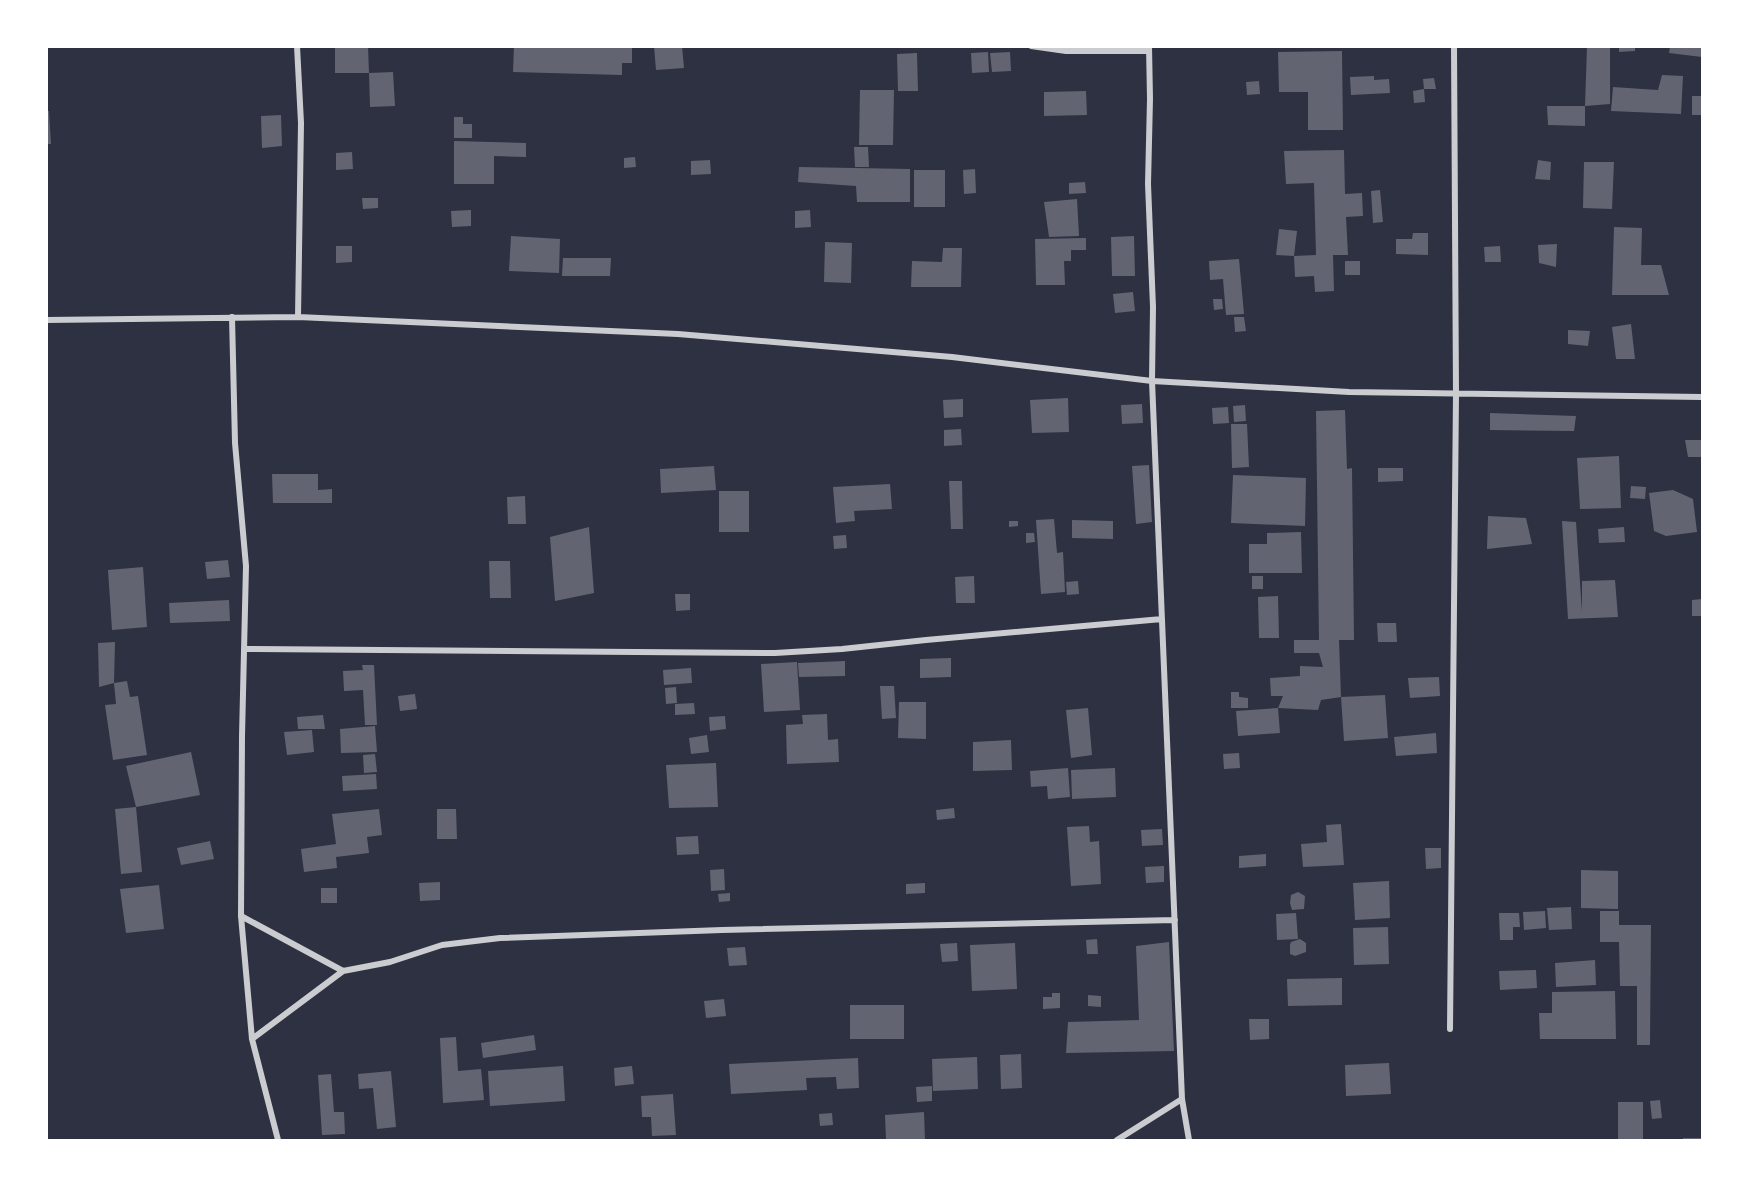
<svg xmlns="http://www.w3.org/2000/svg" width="1749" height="1187" viewBox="0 0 1749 1187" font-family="Rubik,sans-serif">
  <rect width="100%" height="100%" fill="#2d3142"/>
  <!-- building -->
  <path fill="#626471" d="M335,46H368L369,73H335Z
    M514,46H632V63H622V75L513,72Z
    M654,46H682L684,68L656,70Z
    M1587,46H1610V104L1585,106Z
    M1619,46H1635V51L1619,52Z
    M1670,46H1702V57L1669,53Z
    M1342,51L1343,130H1308V92H1279L1278,52Z
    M988,52L989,72L972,73L971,53Z
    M1010,52L1011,71L992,72L990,53Z
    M917,53L918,91H898L897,54Z
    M393,72L395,106L370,107L369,73Z
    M1662,75L1683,76L1681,114L1611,111L1613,87L1658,90Z
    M1374,76V80L1389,79L1390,93L1351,95L1350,77Z
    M1434,78L1436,89H1424L1425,102L1414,103L1413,91L1424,89L1423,79Z
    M1259,81L1260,94L1247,95L1246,82Z
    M860,90H894L893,145H859Z
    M1086,91L1087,115L1044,116V92Z
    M1692,96H1702V115H1692Z
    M1547,106H1585V126L1548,125Z
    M46,111H49L51,144H46Z
    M281,115L282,146L262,148L261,116Z
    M454,117H463V124H472V138H454Z
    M454,141L526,143V157L494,156V184H454Z
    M854,147H868L869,167H855Z
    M1344,150L1345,194L1362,193L1363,216L1346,217L1348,255H1333L1334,291L1315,292L1314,276L1295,277L1294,256L1276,255L1279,229L1297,231L1294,256L1316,255L1314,183L1286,184L1284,151Z
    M352,152L353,169L336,170V153Z
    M635,157L636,167L624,168V158Z
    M710,160L711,174L691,175V161Z
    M1538,160L1551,162L1550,180L1535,179Z
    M1584,162H1614L1612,209L1583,208Z
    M799,167L910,169V202H857L856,186L798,182Z
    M975,169L976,193L964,194L963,170Z
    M914,170H945V207H914Z
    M1085,182L1086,193L1069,194V183Z
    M1380,190L1383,222L1373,223L1371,191Z
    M362,198H378V208L363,209Z
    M1077,199L1079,236L1049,237L1044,202Z
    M471,210V226L452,227L451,211Z
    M810,210L811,227L795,228V211Z
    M1614,227L1642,228L1641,265H1661L1669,295H1612Z
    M1413,233H1428V255L1396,254V239H1412Z
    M511,236L560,239L559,273L509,271Z
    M1134,236L1135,276H1112L1111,237Z
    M1086,238V250H1071V261H1064L1065,285H1036L1035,239Z
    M825,242L852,243L851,283L824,282Z
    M1557,244L1556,267L1539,263L1538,245Z
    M336,246H352V262L336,263Z
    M1500,246L1501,262H1485L1484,247Z
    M943,248H962L961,287H911L912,261L942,262Z
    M563,258H611L610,276H562Z
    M1239,259L1244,314L1226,315L1223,279L1210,280L1209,261Z
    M1345,261H1360V275H1345Z
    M1133,292L1135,311L1115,313L1113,294Z
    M1213,299H1222L1223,309L1214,310Z
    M1234,317H1244L1246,331L1235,332Z
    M1631,324L1635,359H1616L1612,327Z
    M1568,330L1590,331L1588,346L1568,344Z
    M1068,398L1069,432L1032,433L1030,400Z
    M963,399V417L944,418L943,400Z
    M1142,404L1143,423L1122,424L1121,405Z
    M1245,405L1246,421L1234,422L1233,406Z
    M1228,407L1229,423L1213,424L1212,408Z
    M1345,410L1347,469L1352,468L1354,640H1339L1341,697L1321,700L1318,710L1278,708L1280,733L1238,736L1236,711L1278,708L1283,696H1271L1270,678L1300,676V666L1323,667L1319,653H1294V640H1319L1316,411Z
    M1490,413L1576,416L1574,431L1490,430Z
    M1231,424H1247L1249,467L1232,468Z
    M961,429L962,445L944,446V430Z
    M1685,440H1702V457H1688Z
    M1619,456L1621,508L1580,509L1577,458Z
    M1149,465L1152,522L1136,524L1132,466Z
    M714,466L716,490L661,493L660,469Z
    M1378,468H1403V481L1378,482Z
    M272,474H318V490L332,489V503H273Z
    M1233,475L1306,478L1305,526L1231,523Z
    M949,481H962L963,529H951Z
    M890,484L892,509L854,511L855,521L836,523L833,487Z
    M1631,486L1646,487L1645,499L1630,498Z
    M1673,490L1693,499L1697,532L1666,536L1654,531L1649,493Z
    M719,491H749V532H719Z
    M525,496L526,524H508L507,497Z
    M1488,516L1526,518L1532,544L1487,549Z
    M1054,519L1057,553L1063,552L1065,592L1041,594L1036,520Z
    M1072,520L1113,521V539L1072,538Z
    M1009,521H1018V526L1009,527Z
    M1562,521L1576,522L1582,612V581L1615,580L1618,617L1568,619Z
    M589,527L594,593L555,601L550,537Z
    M1624,527L1625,542L1599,543L1598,529Z
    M1301,532L1302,573H1249V544H1267V533Z
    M1026,533H1034L1035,542L1026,543Z
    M846,535L847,548L834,549L833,536Z
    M228,560L230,577L207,579L205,562Z
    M489,561H510L511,598H490Z
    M143,567L147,627L112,630L108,570Z
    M974,576L975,603H956L955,577Z
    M1252,576H1263V589H1252Z
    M1078,581L1079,594L1067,595L1066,582Z
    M675,594H690V610L676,611Z
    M1278,596L1279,638H1259L1258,597Z
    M1702,599V616H1692V600Z
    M229,600L230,621L170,623L169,603Z
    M1377,623H1396L1397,642H1378Z
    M115,642L114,683L99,687L98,643Z
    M951,658V677L920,678V659Z
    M845,661V676L799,677L798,663Z
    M797,662L800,710L764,712L761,664Z
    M362,665H374L377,725H365L363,690L344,691L343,671L363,670Z
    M691,668L692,683L664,685L663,670Z
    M1439,677L1440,696L1410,698L1408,678Z
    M127,681L130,697L138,696L147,755L113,760L105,705L116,704L114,683Z
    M880,686H894L896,718L882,719Z
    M676,687L677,703L666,704L665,688Z
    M1231,692H1239V697L1248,698V708H1231Z
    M415,694L417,709L400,711L398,696Z
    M1385,695L1388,738L1344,741L1341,697Z
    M899,702H926V739L898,738Z
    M694,703L695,714L675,715V704Z
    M1088,708L1092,755L1071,758L1066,710Z
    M827,714L828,740L838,739L839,762L787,764L786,725L803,724L802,715Z
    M323,715L325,729H298L297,717Z
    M725,716L726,729L710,731L709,717Z
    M375,726L377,752L341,753L340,729Z
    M312,730L314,752L287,755L284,732Z
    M1436,733L1437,753L1396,756L1394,737Z
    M707,735L709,752L691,754L689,738Z
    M1011,740L1012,770L973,771V742Z
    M191,752L200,795L136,807L142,872L121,874L115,809L136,807L126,766Z
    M1239,753L1240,768L1224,769L1223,754Z
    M375,754L377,772L364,773L363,755Z
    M716,763L718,807L669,808L666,765Z
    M1068,768L1070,797L1048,799L1047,786L1031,787L1030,771Z
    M1115,768L1116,797L1072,799L1071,770Z
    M376,774L377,789L343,791L342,776Z
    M954,808L955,818L937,820L936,810Z
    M379,809L382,835L367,837L369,853L336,857L337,868L304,872L301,849L336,844L332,814Z
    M437,809H456L457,839H437Z
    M1341,824L1344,865L1303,867L1301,844L1327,842L1326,825Z
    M1089,826L1090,842L1099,841L1101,884L1071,886L1067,827Z
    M1162,829L1163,845L1142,846L1141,830Z
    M698,836L699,854L677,855L676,837Z
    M210,841L214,859L181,865L177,848Z
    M1425,848H1441V868L1426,869Z
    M1266,854V866L1239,868V856Z
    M1164,866V882L1146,883L1145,867Z
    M724,869L725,890L711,891L710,870Z
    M1581,870L1618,871V909L1581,908Z
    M1389,881L1390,918L1355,920L1353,883Z
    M440,882V900L420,901L419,883Z
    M925,883V893L906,894V884Z
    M159,885L164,929L126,933L120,889Z
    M321,888H337V903H321Z
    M1298,892L1305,896L1304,909L1292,910L1290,903L1291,895Z
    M730,893V901L719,902L718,894Z
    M1571,907L1572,929L1549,930L1547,908Z
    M1545,911L1546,928L1524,930L1523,912Z
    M1600,911H1619V925H1651L1650,1045H1637V986H1620L1619,942H1600Z
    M1296,913L1298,939L1277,940L1276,914Z
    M1499,913H1519L1520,927H1513V940H1500Z
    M1388,927L1389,964L1354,965L1353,928Z
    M1097,939L1098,954H1087L1086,940Z
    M1300,939L1306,943V952L1295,956L1290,954V945L1291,942Z
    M1169,942L1174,1051L1066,1053L1068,1022L1139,1020L1136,946Z
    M957,943L958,961L942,962L940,944Z
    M1015,943L1017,989L972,991L970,945Z
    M745,947L747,965L729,966L727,948Z
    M1595,960L1596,985L1556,987L1555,963Z
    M1536,970L1537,988L1500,990L1499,971Z
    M1342,978V1005L1288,1006L1287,979Z
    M1615,991L1616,1039H1540L1539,1013H1552V992Z
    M1052,993H1060V1008L1043,1009V997H1052Z
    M1088,995L1101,996V1007L1088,1006Z
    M724,999L726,1016L706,1018L704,1001Z
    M850,1005H904V1039H850Z
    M1249,1019H1269V1039L1250,1040Z
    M534,1035L536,1050L483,1058L481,1043Z
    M456,1037L458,1071L481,1069L484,1100L443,1103L440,1038Z
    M1021,1054L1022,1088L1001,1089L1000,1055Z
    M977,1057L978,1089L933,1091L932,1059Z
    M858,1058L859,1088L837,1089L836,1077L806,1078L807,1090L731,1094L729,1064Z
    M1389,1063L1391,1094L1346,1096L1345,1065Z
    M563,1066L565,1101L490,1106L488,1071Z
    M632,1066L634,1084L615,1086L614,1068Z
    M391,1071L396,1127L377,1129L373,1088L359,1089L358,1074Z
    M331,1074L334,1112H344L345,1134L322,1135L318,1075Z
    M932,1086V1101L917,1102L916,1087Z
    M673,1094L676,1135L652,1136L651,1117H642L641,1096Z
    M1660,1100L1662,1118L1652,1119L1650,1101Z
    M1618,1102H1643V1140H1618Z
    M924,1112L925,1140H886L885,1115Z
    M832,1113L833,1125L820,1126L819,1114Z
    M1683,1138H1702V1140H1683Z"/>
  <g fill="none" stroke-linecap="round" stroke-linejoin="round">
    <!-- minor -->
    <path stroke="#caccd0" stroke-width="6" d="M297,46L301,123L298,317
      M1031,46L1066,51H1149
      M1149,46L1150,99L1148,184L1153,307L1152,381L1182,1099L1189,1140
      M232,317L235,443L246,566L242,736L241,916L252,1039L278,1140
      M46,320L298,317L678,334L952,357L1152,381L1349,392L1702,397
      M244,649L775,653L842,649L926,640L1162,619
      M241,916L343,971L390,962L442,945L500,938L722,930L1175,920
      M1450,1029L1456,394L1454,46
      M252,1039L343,971
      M1117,1140L1182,1099"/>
  </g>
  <!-- border -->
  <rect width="1749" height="1187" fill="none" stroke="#ffffff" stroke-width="96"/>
</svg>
